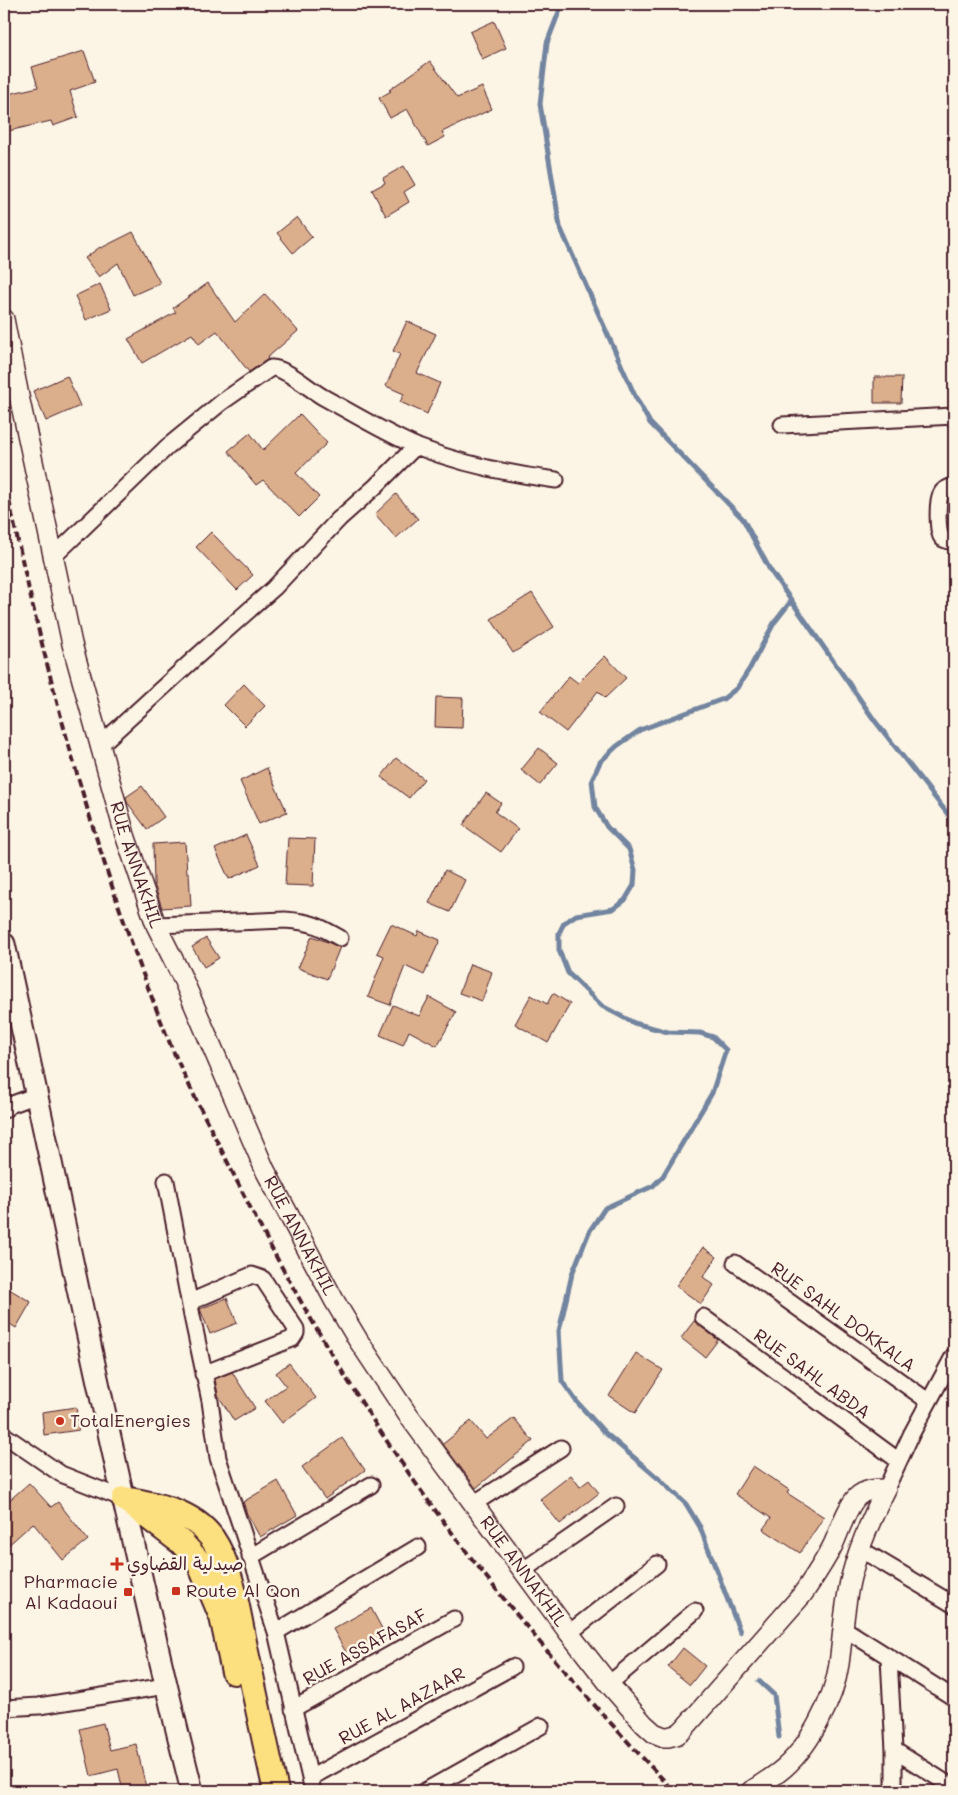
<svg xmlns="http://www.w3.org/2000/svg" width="958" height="1795" viewBox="0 0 958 1795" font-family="Mali,'Playpen Sans Arabic',sans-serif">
  <rect width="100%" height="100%" fill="#fcf5e5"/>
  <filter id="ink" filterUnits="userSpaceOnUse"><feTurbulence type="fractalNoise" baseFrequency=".02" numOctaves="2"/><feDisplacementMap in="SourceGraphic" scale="10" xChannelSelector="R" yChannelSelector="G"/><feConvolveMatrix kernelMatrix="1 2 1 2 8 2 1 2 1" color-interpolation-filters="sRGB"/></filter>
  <g filter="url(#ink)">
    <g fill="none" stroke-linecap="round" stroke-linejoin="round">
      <!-- stream -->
      <path stroke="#72849f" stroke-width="5" d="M562,4L547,43L540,104L560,227L635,396L650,423L743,519L770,570L875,721L954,822
        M740,1632L700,1527L686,1504L659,1479L604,1432L577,1402L562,1381L559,1331L572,1274L589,1232L605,1208L653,1186L663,1176L712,1093L726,1050L713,1037L700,1033L668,1032L634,1023L602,1006L568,973L559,950V933L564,923L576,915L613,909L625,900L634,885L635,870L629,849L607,827L595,807L592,780L600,762L617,746L640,730L723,699L737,688L750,668L774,623L792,600
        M759,1681L774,1695L779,1737"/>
    </g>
    <!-- building -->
    <path fill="#dbae8c" stroke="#4a1f2b" d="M494,21L506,48L482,59L470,32Z
      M84,51L95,82L70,91L78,117L53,126L51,121L4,132V95L38,87L32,67Z
      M430,61L457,98L482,87L492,109L442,132L445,137L428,146L407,109L390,118L379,98L391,91L389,90Z
      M404,166L415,185L404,192L409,202L386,216L372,190L385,183L383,178Z
      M297,217L312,237L293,253L277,233Z
      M133,232L160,283L133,295L118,263L99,277L85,258L100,247L101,248Z
      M208,283L235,322L265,294L298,331L267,358L268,359L249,372L217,331L199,344L192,334L142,363L128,339L176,312L173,308Z
      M100,284L111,309L86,320L75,296Z
      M407,321L436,334L417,373L440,383L427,414L400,402L404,394L386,386L400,354L393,351Z
      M67,376L80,406L46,421L33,391Z
      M874,377H902L901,403H874Z
      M300,414L327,443L296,473L319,497L299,517L263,480L256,485L228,451L250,433L263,450Z
      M396,494L418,519L396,538L375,514Z
      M211,532L253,575L237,590L196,547Z
      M532,593L554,627L513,653L491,619Z
      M605,656L626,678L605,698L598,691L566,732L540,712L569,676L578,683Z
      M244,684L265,706L245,726L224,705Z
      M436,697L463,698L462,728L435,727Z
      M539,748L558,763L540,785L521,770Z
      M396,758L424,779L409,798L381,777Z
      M267,768L287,812L259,824L240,781Z
      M142,786L164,817L147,829L127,802L126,797Z
      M486,793L501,803L495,812L518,829L501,852L463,825Z
      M246,835L260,865L229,879L215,849Z
      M288,838L315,839L313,886L285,885Z
      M185,842L187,873H189L191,906L162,908L154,884L153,844Z
      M445,870L465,880L450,912L429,903Z
      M391,924L417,936L419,931L440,940L424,975L405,966L390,1005L368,997L384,956L377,953Z
      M312,936L340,947L327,979L298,968Z
      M206,938L219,958L204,967L192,947Z
      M470,964L492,972L482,1001L459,993Z
      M553,993L570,1004L548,1043L515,1024L531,995L547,1004Z
      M429,997L456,1012L437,1046L409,1031L403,1045L380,1035L393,1005L419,1016Z
      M703,1247L717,1257L703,1277L714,1285L701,1304L676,1286Z
      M4,1286L31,1302L16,1328L4,1320Z
      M227,1298L237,1323L210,1334L200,1309Z
      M694,1321L718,1340L705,1357L681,1338Z
      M636,1353L663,1370L635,1413L609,1396Z
      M289,1363L316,1398L282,1423L265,1401L286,1386L276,1373Z
      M232,1372L255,1408L234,1421L218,1395L215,1379Z
      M76,1407L79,1430L44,1435L42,1412Z
      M514,1418L533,1441L476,1488L443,1444L471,1421L486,1439Z
      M342,1438L365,1470L325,1499L302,1467Z
      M753,1466L789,1490L787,1493L824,1517L800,1553L763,1529L771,1518L735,1494Z
      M571,1475L580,1487L589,1480L599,1493L560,1524L540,1499Z
      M278,1481L297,1515L260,1537L247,1514L243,1502Z
      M29,1483L51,1507L58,1502L88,1540L63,1560L33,1523L4,1549V1505Z
      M371,1608L387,1638L349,1658L333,1629Z
      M683,1648L705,1666L690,1685L668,1667Z
      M103,1723L110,1750L136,1744L147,1791H123L118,1769L91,1776L80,1729Z"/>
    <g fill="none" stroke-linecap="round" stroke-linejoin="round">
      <!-- minor casing -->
      <g stroke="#4a1f2b" stroke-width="19">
        <path id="minor" d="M782,425L954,416
          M954,486C949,487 943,489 941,494C937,500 937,534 942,538C945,541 951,541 954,542
          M53,557L167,447L222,402L271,368C285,367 309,389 323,397C354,414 385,433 418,447C462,464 509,474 556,480
          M99,746L194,659L274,588L339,519L376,486L416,446
          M156,925L285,920C312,922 317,925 340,938
          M4,1110L10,1105L37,1095
          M166,1181L192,1316L210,1401L218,1458L276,1632L313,1791
          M735,1263L928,1401
          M190,1302L252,1275L263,1279L296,1329V1333L292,1339L203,1374
          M703,1317L899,1461
          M4,1435L61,1474L124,1499
          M886,1489L912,1433L954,1355
          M473,1504L561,1448
          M860,1549L954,1605
          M250,1557L371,1485
          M522,1571L616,1506
          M843,1628L954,1698
          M276,1632L418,1547
          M569,1633L657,1564
          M889,1658L894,1750V1791
          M609,1684L695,1611
          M4,1708L39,1706L166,1686
          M293,1709L454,1619
          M894,1750L954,1788
          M310,1778L512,1667
          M425,1791L541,1726"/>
      </g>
      <!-- tertiary casing -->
      <g stroke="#4a1f2b" stroke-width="22">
        <g id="tertiary">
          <path id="s1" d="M4,319L19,396L72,644L125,835L156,925L182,977L265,1170L334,1300L358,1340L408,1415L569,1633L609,1684L644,1724L654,1733L664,1737H668L676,1735L682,1731L802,1595C813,1579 824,1563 833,1545C839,1532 847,1507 857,1497C865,1489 876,1489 886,1489C872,1517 859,1546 851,1577C844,1606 843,1635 839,1664C834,1700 808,1750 779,1772C770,1779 760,1785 751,1791"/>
        </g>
      </g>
      <!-- secondary casing -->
      <g stroke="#4a1f2b" stroke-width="25">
        <path id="secondary" d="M4,944C66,1227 122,1511 192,1791"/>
      </g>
      <!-- primary casing -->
      <g stroke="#4a1f2b" stroke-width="28">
        <path id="primary" d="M124,1499C155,1504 192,1511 212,1538C232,1567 238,1613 245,1647C255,1695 265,1743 276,1791
          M130,1503L182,1543L199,1562L222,1617L234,1672"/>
      </g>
      <!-- minor -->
      <use href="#minor" stroke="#fcf5e5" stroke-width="15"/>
      <!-- tertiary -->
      <use href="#tertiary" stroke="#fcf5e5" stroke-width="19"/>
      <!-- secondary -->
      <use href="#secondary" stroke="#fcf5e5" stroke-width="21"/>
      <!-- primary -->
      <use href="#primary" stroke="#fce080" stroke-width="24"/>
      <!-- rail -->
      <path stroke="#4a1f2b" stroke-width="4" stroke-dasharray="8 4" stroke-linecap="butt" d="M4,476C44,670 96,862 171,1046C188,1085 208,1123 227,1161C286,1282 356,1402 435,1510C508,1609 589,1702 674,1791"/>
    </g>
  </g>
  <!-- markers -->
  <g fill="#c8321e" stroke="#fcf5e5" stroke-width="2">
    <circle cx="60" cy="1421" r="5"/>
    <path d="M114.5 1556.5h5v5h5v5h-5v5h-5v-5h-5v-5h5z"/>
    <rect x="171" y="1586" width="10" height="10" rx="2.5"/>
    <rect x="123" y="1587" width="10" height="10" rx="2.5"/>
  </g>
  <g text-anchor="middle" stroke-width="5" stroke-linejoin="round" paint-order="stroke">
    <!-- street labels -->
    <g font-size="18" fill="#4a1f2b" stroke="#fcf5e5">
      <text dy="6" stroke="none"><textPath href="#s1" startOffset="562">RUE ANNAKHIL</textPath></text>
      <text dy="6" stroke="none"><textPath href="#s1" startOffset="968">RUE ANNAKHIL</textPath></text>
      <text transform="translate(843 1317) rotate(36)" y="6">RUE SAHL DOKKALA</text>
      <text transform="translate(812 1374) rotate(36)" y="6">RUE SAHL ABDA</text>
      <text dy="6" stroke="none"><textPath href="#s1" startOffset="1372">RUE ANNAKHIL</textPath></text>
      <text transform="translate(365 1647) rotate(-29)" y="6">RUE ASSAFASAF</text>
      <text transform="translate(402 1706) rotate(-29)" y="6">RUE AL AAZAAR</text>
    </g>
    <!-- poi labels -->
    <g font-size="18" fill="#4a1f2b" stroke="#fcf5e5" text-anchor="start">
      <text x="70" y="1427">TotalEnergies</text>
      <text x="127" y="1570">صيدلية القضاوي</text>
      <text x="118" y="1588" text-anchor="end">Pharmacie<tspan x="118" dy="21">Al Kadaoui</tspan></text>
      <text x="186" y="1597">Route Al Qon</text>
    </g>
  </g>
  <!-- margin -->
  <rect width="958" height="1795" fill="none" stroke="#fcf5e5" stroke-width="20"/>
  <rect x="10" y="10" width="938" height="1775" fill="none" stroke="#4a1f2b" stroke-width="2" filter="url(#ink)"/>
</svg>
